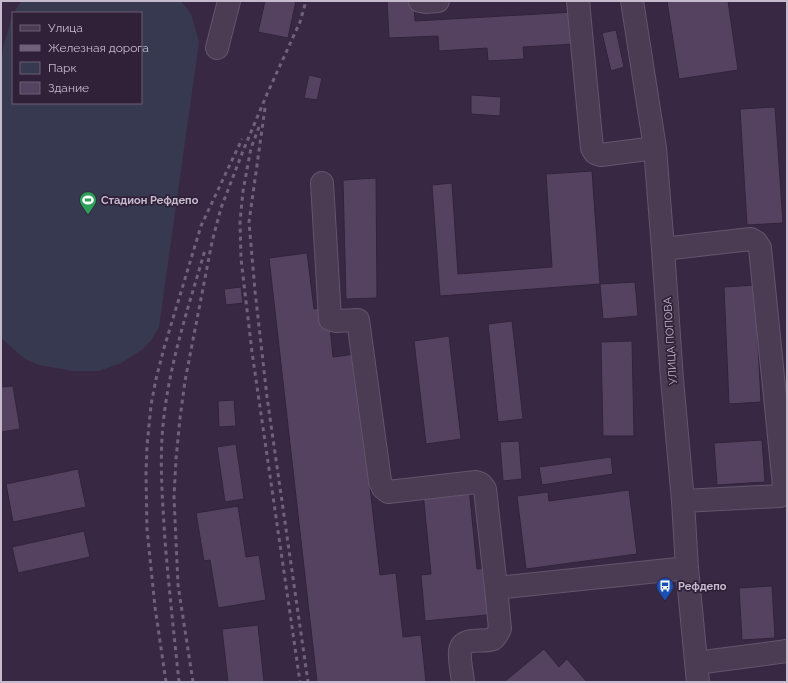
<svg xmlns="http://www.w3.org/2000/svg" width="788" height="683" viewBox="0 0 788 683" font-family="Raleway,sans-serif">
  <rect width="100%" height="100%" fill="#392844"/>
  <!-- green -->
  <path fill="#373951" d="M22,1H181L191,14L199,42L159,327L152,339L143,349L121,363L99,371H73L39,365L25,359L1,338V69L3,48L11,19L13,15V103H141V13H14L19,4Z"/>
  <!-- building -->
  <path fill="#554261" stroke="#32233b" d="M265,1H296L288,38L258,32Z
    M387,1H414L415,21L574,12L575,44L523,47L524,59L488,61L487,48L439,51L438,36L389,38Z
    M667,1H728L738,70L679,79Z
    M616,30L624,67L611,71L602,33Z
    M309,75L322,78L317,100L304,98Z
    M471,95L501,97L500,116L471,114Z
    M775,107L783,223L747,225L740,109Z
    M592,171L600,284L440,296L432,185L452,183L458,274L552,267L546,174Z
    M376,178L377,298L346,299L343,180Z
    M307,253L314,309L328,307L333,357L355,354L380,575L396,573L403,637L421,635L426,682H317L269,258Z
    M635,282L638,316L603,319L600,284Z
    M755,285L761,402L729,404L724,287Z
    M241,287L243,303L226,305L224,289Z
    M512,321L523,419L498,422L488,324Z
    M449,336L461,439L426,444L414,341Z
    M632,341L634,436H603L601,342Z
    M13,386L20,429L1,432V387Z
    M234,400L236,426L219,427L218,401Z
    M762,440L765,482L717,485L714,443Z
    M519,441L522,479L503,481L500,442Z
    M236,444L244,499L225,502L217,447Z
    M611,457L613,474L542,485L539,467Z
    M78,469L86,507L13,522L6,484Z
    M469,487L477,569L492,568L497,614L425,621L421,575L431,574L423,492Z
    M629,490L637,554L526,569L517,496L548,492L549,501Z
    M238,506L246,557L259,555L266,600L218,608L210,560L204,561L196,513Z
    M84,531L90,557L18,573L12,547Z
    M772,586L775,638L742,640L739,588Z
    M258,625L264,682H228L222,629Z
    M544,649L559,667L567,659L587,682H504Z"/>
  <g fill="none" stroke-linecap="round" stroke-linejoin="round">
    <!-- minor casing -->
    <g stroke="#63556b" stroke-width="24">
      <path id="minor" d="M420,1L426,2L438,1
        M578,1L592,148L595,153L601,155L655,148
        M632,1L655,148L663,249L672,379L683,501L687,568L698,682
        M217,48L229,1
        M322,183L330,319L336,321L358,320L380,481L383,488L388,492L476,482L481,484L485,489L496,588L687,568
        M663,249L751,239L756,242L760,248L784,486L783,494L780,496L683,501
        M696,663L787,651
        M463,682C462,673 459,659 460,651C462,636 483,643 493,639C496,637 498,632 500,629L496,588"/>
    </g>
    <!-- minor -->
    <use href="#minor" stroke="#4b3c54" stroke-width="22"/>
    <!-- rail -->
    <path stroke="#72607c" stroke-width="3" stroke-dasharray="4 4" stroke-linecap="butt" d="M265,108L249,222L255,291L267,397L308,682
      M259,127L251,148L243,191L240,222L241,259L252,352L300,682
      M166,682L155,607L147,529L146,474L147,446L151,405L156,379L164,348L201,226L242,139
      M179,682C174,635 169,588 165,541C163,506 160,472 162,438C166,373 187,312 205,250
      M193,682L178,585L174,497L176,459L180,418L185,381L212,242L221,208L243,151L267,94L300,22L306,1"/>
  </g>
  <!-- icons -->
  <defs>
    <g id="stadium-pin" transform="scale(0.9)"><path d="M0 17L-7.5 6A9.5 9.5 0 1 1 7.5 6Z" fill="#2e9e5b" stroke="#302139"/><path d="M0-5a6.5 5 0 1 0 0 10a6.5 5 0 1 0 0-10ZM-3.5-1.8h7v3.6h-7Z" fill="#fff"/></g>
    <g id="bus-pin" transform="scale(0.9)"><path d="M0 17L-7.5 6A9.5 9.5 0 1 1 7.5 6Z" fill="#1a4fb4" stroke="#302139"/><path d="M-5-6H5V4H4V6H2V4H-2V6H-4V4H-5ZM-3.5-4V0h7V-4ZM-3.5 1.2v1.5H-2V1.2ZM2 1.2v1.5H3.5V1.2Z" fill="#fff"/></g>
  </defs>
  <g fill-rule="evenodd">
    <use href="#stadium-pin" x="88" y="200"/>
    <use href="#bus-pin" x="665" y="586"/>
  </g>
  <g text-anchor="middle" stroke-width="3.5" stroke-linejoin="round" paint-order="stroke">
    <!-- poi labels -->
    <g font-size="11" font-weight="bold" fill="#c6bacd" stroke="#302139" text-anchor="start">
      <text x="101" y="204">Стадион Рефдепо</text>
      <text x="678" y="590">Рефдепо</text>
    </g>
    <!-- street labels -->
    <g font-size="11" fill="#c6bacd" stroke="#302139">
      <text transform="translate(670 341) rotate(-94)" y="4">УЛИЦА ПОПОВА</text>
    </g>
  </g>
  <!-- border -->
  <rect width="788" height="683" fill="none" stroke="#c6bacd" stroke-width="4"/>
  <!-- legend -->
  <rect x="12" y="12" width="130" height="92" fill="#302139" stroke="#6c5e74"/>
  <rect x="20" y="25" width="20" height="6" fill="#4b3c54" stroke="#6c5e74"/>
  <text x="48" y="32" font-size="12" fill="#c6bacd">Улица</text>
  <rect x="20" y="45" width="20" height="6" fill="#72607c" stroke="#6c5e74"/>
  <text x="48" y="52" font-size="12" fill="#c6bacd">Железная дорога</text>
  <rect x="20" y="62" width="20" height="12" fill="#373951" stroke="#6c5e74"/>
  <text x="48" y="72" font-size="12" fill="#c6bacd">Парк</text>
  <rect x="20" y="82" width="20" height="12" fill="#554261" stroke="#6c5e74"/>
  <text x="48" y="92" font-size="12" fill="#c6bacd">Здание</text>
</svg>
